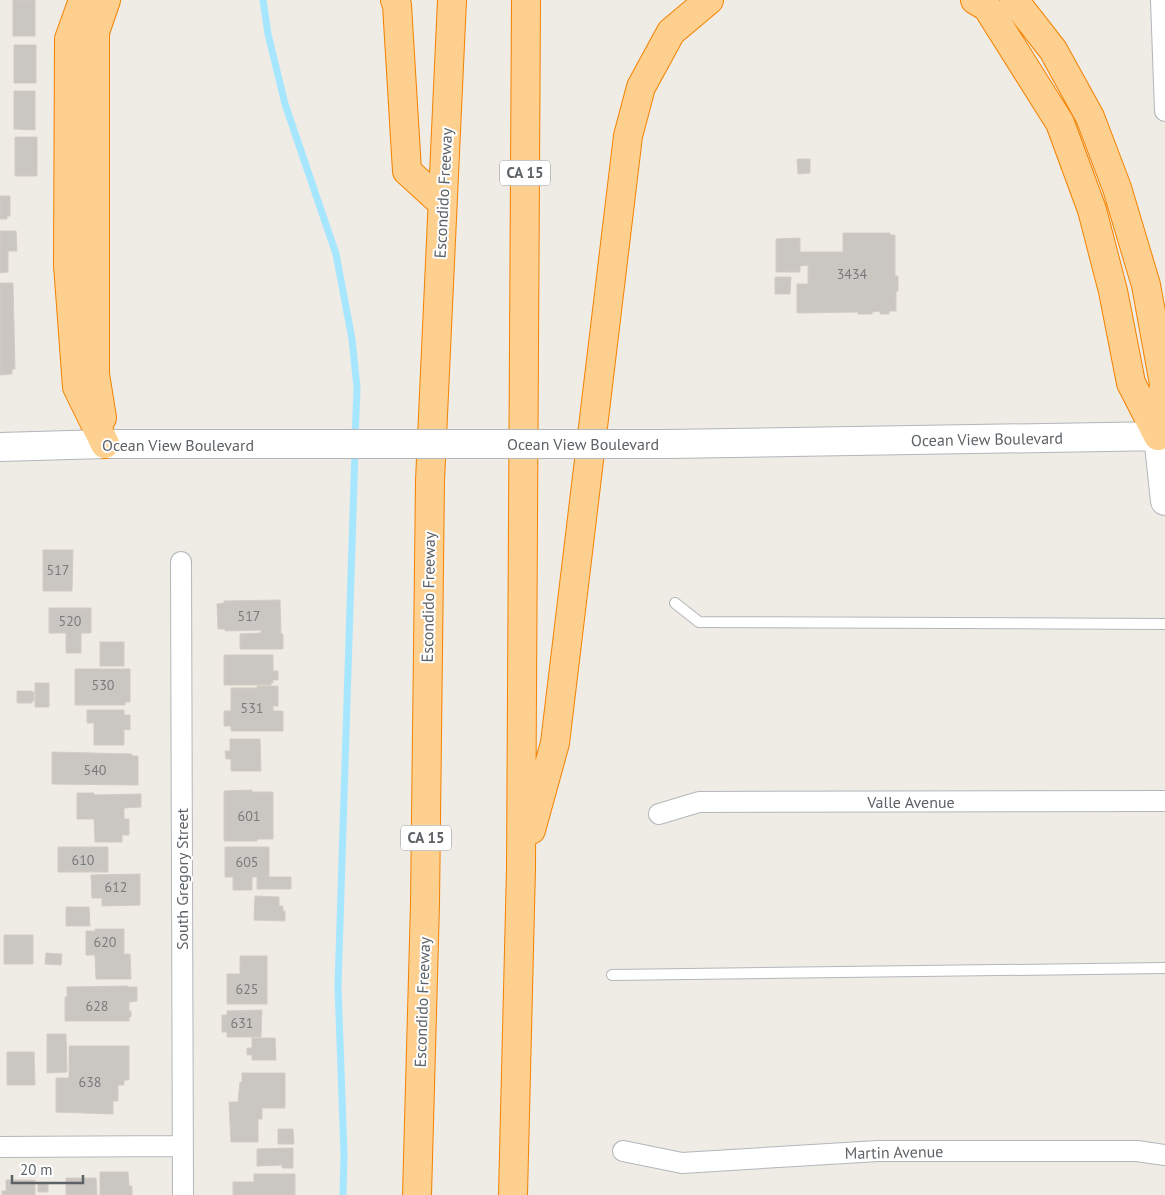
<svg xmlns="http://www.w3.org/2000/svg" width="1165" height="1195" viewBox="0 0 1165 1195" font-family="'PT Sans',sans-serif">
  <rect width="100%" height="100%" fill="#efebe5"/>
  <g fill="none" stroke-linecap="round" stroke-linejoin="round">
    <!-- stream -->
    <path stroke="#a6e6ff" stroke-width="7" d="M263,0L268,34L285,104L336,254L352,339L357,388L355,440
      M343,1195L344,1154L338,986L355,450"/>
  </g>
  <!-- building -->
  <path fill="#cac6c1" stroke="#d4ccc3" d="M13,0H35V36H13Z
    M14,45H36V83H14Z
    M14,91H35V130L14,129Z
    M15,137H37V176H15Z
    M797,159H810V173L798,174Z
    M0,196H10V216H7V219H0Z
    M0,231H16L17,251H8V272L0,273Z
    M843,233H890V235H895V276H898V291H896V311H889V314H880V311L872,312V314H858V312L797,313V284H808V265L800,266V272H776V239L800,238V252H843Z
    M775,277H791L790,294H775Z
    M0,283H13L15,369H12V374L0,375Z
    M43,550H73L72,591H43Z
    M280,600L281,634H283V649H240V634L261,633V630L225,631V629H218L217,604L224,603V601Z
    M49,608H91V633H81V653H66V633H49Z
    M100,642H124V666H100Z
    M224,655H273V671H278V680H273V683H271V685H224Z
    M75,669H130V702H125V705H75Z
    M35,683H49V707H35Z
    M257,686H278V706H273V711H283V731H231V726H224V711H231V688H257Z
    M17,691H32V692H34V701H32V703H17Z
    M87,710H124V715H130V730L124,729V745H94V723H87Z
    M230,739H260L261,771H231V759H226L225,751H230Z
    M52,752L132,754V756H138V785L52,784Z
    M252,790V792H273V839H257V841H224V791Z
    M77,793H94V795L141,794V807L124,808V819H129V835H122V842H95L94,819H77Z
    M58,847H108V872H58Z
    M225,847H269V877H291V889H257V877H252V890H233V877H225Z
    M140,874V905L102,906V898H92L91,875Z
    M255,896L279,897V906H283V911H285V921L254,920Z
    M66,907H89L90,926H66Z
    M95,929H124V954H130L131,979H96L95,955H86V931H95Z
    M4,935H33V964H4Z
    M46,953L62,954L61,965L45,964Z
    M240,956H267V1004H227V974H240Z
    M128,986V987H137V1001L129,1002V1011H131V1017H129V1021H65V997H67V987Z
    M262,1010L261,1037H227V1032H222V1015H227V1011Z
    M47,1034H66L67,1072L47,1073Z
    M252,1038H275L276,1060H252V1055H247V1048H252Z
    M69,1046H129V1080H124V1085H118V1101H113V1114L56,1112V1078H69Z
    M7,1052H34L35,1085H7Z
    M242,1073H285V1108H262V1119H258V1142H231L229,1102H238L240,1082H242Z
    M278,1129H293L294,1144H278Z
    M293,1148V1168H282V1165L257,1166V1149Z
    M100,1172H128L129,1186H132V1195H100Z
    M254,1174H295V1195H233V1182H254Z
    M66,1178H96L97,1195H66Z
    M6,1180H35V1195H2V1191H6Z
    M38,1183H48V1192H38Z"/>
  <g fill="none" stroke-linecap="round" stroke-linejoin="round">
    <!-- lane casing -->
    <g stroke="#b3b7ba" stroke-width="12">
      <path id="lane" d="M675,603L699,622L1165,624
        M612,975L1165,968"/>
    </g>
    <!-- street casing -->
    <g stroke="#b3b7ba" stroke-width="22">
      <path id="street" d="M1161,0L1165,111
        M181,562L183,1195
        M659,814L699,802L1165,801
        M0,1147L182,1146
        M623,1151L682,1163L878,1151H1137L1165,1155"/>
    </g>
    <!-- secondary casing -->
    <g stroke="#b2b6ba" stroke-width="30">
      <path id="secondary" d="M1158,436L1165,501
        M667,444L1165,436
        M0,447L105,444H283"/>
    </g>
    <!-- highway casing -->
    <g stroke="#f48200" stroke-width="30">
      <path id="highway" d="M83,0L69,39L68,265L77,387L105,444
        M395,0L397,5L407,171L442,203
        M975,0L987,7L1060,123L1092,210L1113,291L1131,383L1158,436
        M1014,0L1053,50L1090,117L1117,188L1146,285L1164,384L1158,436
        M102,418L95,374V32L106,0
        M531,830L555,743L628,136L641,87L671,32L709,0
        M417,1195L425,904L430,481L452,0
        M513,1195L521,868L526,0"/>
    </g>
    <!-- lane -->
    <use href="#lane" stroke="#fff" stroke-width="10"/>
    <!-- street -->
    <use href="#street" stroke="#fff" stroke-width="20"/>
    <!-- secondary -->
    <use href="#secondary" stroke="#fff" stroke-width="28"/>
    <!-- highway -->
    <use href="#highway" stroke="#fdd08f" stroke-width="28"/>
    <!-- secondary-bridge casing -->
    <g stroke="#b2b6ba" stroke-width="30" stroke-linecap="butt">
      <path id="secondary-bridge" d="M283,444H667"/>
    </g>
    <!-- secondary-bridge -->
    <use href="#secondary-bridge" stroke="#fff" stroke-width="28"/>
  </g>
  <g text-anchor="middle" stroke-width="4" stroke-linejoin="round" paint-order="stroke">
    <!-- number labels -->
    <g font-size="14" fill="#787b7d">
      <text x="852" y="279">3434</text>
      <text x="58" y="575">517</text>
      <text x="249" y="621">517</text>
      <text x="70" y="626">520</text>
      <text x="103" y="690">530</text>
      <text x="252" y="713">531</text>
      <text x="95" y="775">540</text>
      <text x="249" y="821">601</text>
      <text x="83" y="865">610</text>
      <text x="247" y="867">605</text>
      <text x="116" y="892">612</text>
      <text x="105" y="947">620</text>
      <text x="247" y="994">625</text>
      <text x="97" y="1011">628</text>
      <text x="242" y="1028">631</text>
      <text x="90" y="1087">638</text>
    </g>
    <!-- shield labels -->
    <g fill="#fff" stroke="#8e9194" stroke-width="1">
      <rect x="500" y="160.5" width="50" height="25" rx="4"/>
      <rect x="401" y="825.5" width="50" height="25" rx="4"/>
    </g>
    <g font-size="15" font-weight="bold" fill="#5d6266">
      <text x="525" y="178">CA 15</text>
      <text x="426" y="843">CA 15</text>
    </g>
    <!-- street labels -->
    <g font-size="16" fill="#5d6266" stroke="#fff">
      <text transform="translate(443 193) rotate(-87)" y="6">Escondido Freeway</text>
      <text transform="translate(987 439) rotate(-1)" y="6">Ocean View Boulevard</text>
      <text x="583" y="450">Ocean View Boulevard</text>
      <text x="178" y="451">Ocean View Boulevard</text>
      <text transform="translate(428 597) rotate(-89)" y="6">Escondido Freeway</text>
      <text x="911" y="808">Valle Avenue</text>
      <text transform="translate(182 879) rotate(-90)" y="6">South Gregory Street</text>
      <text transform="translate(422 1002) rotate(-88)" y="6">Escondido Freeway</text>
      <text transform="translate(894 1152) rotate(-1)" y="6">Martin Avenue</text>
    </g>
  </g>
  <!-- scale -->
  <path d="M12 1175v8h71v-8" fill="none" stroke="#5d6266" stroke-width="2.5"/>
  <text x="20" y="1175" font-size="15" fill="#5d6266" stroke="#ffffff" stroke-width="4" paint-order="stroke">20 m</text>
</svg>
